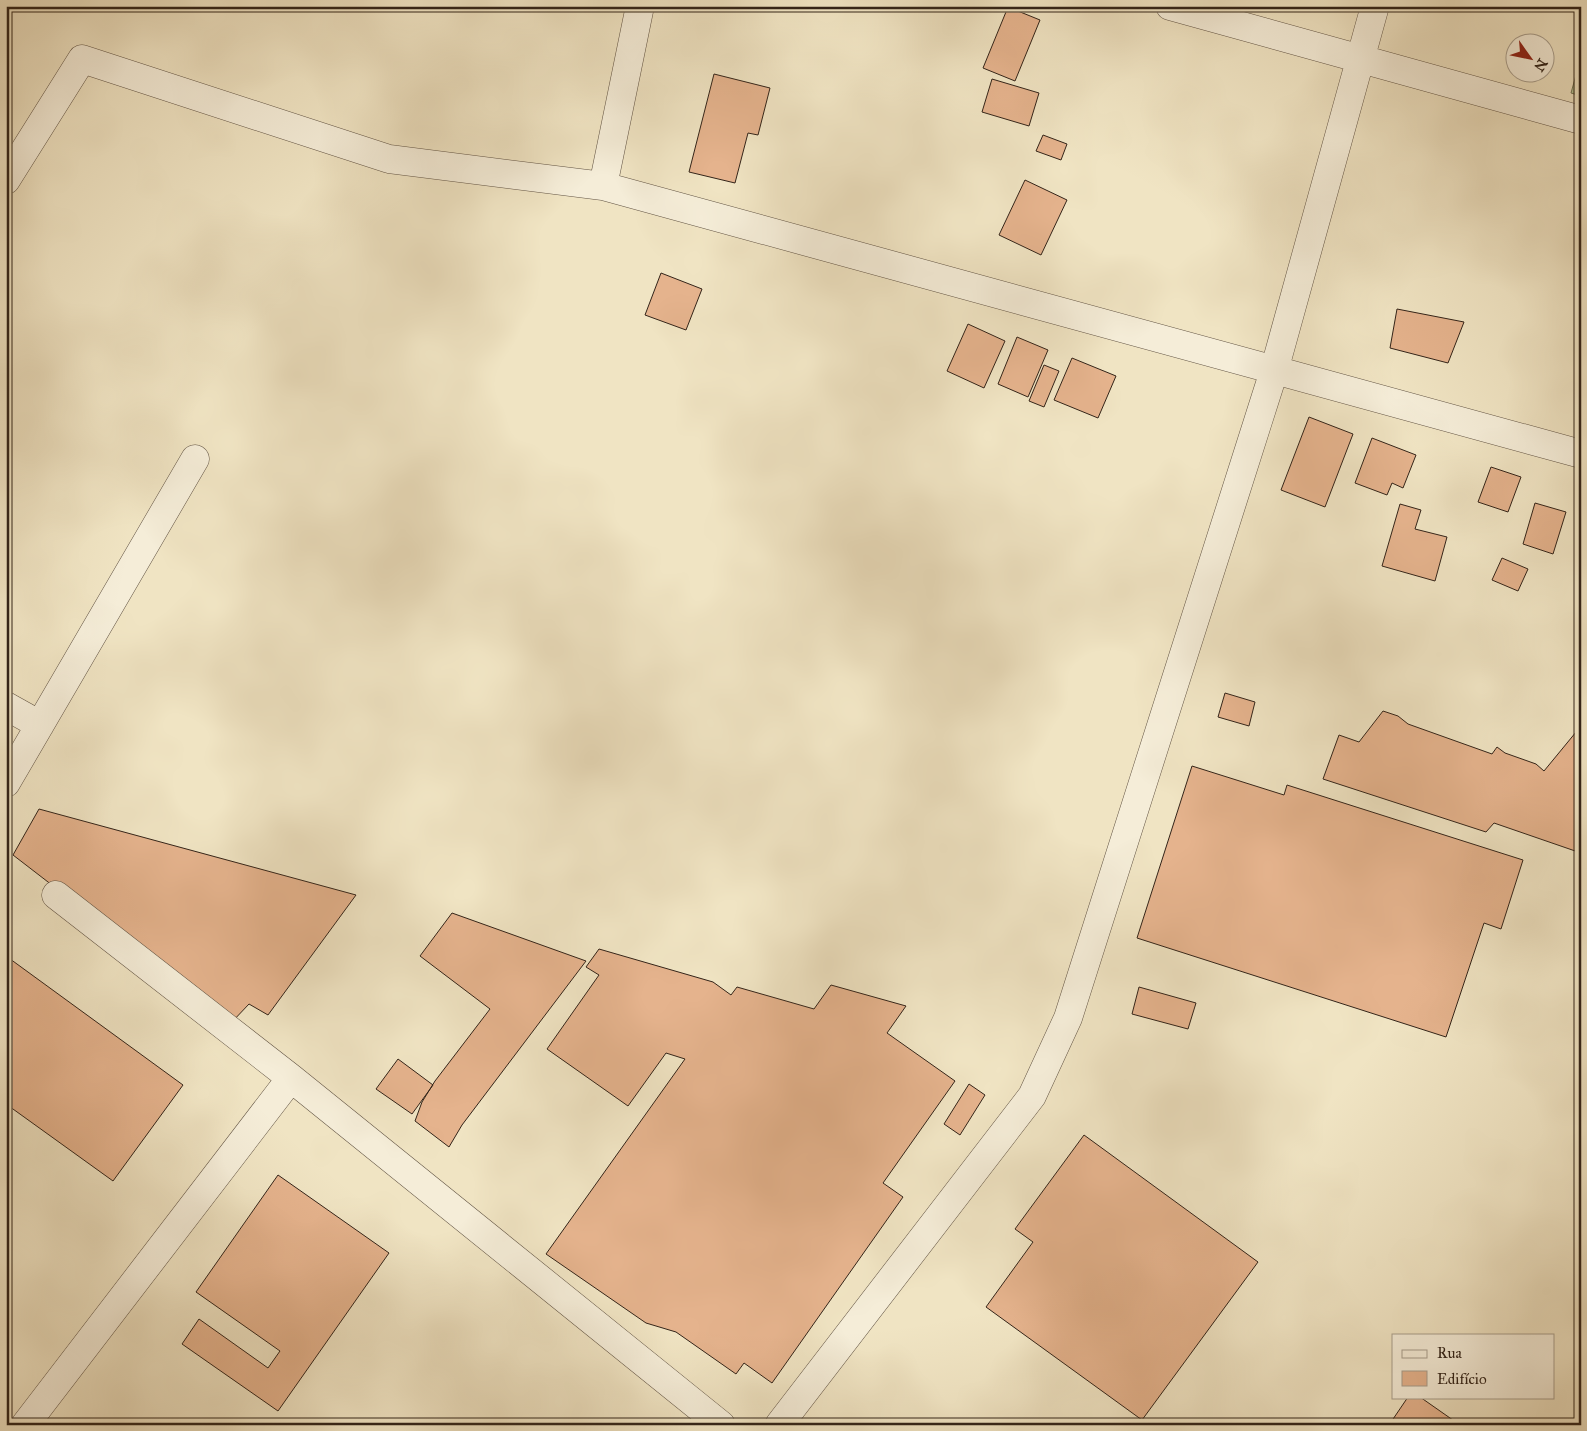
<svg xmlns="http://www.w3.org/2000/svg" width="1587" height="1431" viewBox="0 0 1587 1431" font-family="'IM FELL Great Primer',serif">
  <rect width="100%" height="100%" fill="#f0e4c3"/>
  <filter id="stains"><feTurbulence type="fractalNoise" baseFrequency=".004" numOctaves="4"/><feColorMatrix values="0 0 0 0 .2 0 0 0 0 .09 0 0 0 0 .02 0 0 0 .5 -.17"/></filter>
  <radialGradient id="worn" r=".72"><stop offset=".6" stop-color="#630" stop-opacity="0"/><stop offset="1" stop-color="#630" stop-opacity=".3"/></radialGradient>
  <!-- green -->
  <path fill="#b6c596" stroke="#747458" d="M1581,57V96L1571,93Z"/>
  <!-- building -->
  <path fill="#e5b38d" stroke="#332419" d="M1008,7L1040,20L1015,81L983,68Z
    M714,74L770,88L758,135L748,133L735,183L689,172Z
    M992,79L1039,93L1029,126L982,112Z
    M1043,135L1067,144L1061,160L1036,151Z
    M1025,180L1067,200L1041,255L999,235Z
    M661,273L702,289L686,330L645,315Z
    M1397,309L1464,322L1448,363L1390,348Z
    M968,324L1005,341L984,388L947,371Z
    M1017,337L1048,350L1028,397L998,384Z
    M1072,358L1116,376L1098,418L1054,400Z
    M1044,365L1059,371L1044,407L1029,401Z
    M1309,417L1353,434L1325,507L1281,490Z
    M1372,438L1416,455L1403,488L1392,483L1387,495L1355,483Z
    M1491,467L1521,477L1508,512L1478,502Z
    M1535,503L1566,512L1553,554L1523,544Z
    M1400,504L1421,510L1415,529L1447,537L1435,581L1382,566Z
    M1502,558L1528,569L1518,591L1492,580Z
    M1225,693L1255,702L1249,726L1218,717Z
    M1383,711L1398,716L1408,724L1492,754L1497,747L1505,753L1536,764L1544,771L1581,726V853L1494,823L1486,832L1323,779L1339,735L1359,742Z
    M1192,766L1284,795L1287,785L1523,860L1501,929L1484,923L1446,1037L1137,938Z
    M39,809L356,895L268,1015L249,1004L231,1023L13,855Z
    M452,913L586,961L462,1125L449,1147L415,1121L422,1102L435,1081L490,1009L420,956Z
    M599,949L713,982L731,995L737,987L814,1009L831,985L906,1006L887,1033L955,1081L883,1183L903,1197L772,1383L744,1363L736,1374L676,1332L646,1323L546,1254L685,1059L666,1053L628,1106L547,1049L599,975L586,967Z
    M6,956L183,1085L113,1181L6,1104Z
    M1139,987L1196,1003L1188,1029L1132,1014Z
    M398,1059L433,1085L412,1114L376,1089Z
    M969,1084L985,1095L960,1135L944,1124Z
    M1084,1135L1258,1262L1142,1420L986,1307L1033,1242L1015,1229Z
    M278,1175L389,1253L278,1411L182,1344L199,1319L268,1368L280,1351L196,1292Z
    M1408,1397H1420L1460,1425H1389Z"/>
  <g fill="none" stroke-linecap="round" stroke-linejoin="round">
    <!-- minor casing -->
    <g stroke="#625444" stroke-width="29">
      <path id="minor" d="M1170,6L1581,120
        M6,180L82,59L389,159L603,186L1581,454
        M603,186L640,6
        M6,706L40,725
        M6,783L195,459
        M56,895L291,1078L721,1425
        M25,1425L291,1078
        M779,1425L1032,1096L1068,1018L1274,371L1375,6"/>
    </g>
    <!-- minor -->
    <use href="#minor" stroke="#f5edd8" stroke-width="28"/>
  </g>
  <!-- margin -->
  <rect width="1587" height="1431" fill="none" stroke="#f0e4c3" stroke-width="25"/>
  <rect x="8" y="8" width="1572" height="1416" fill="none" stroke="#332419" stroke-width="2.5"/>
  <rect x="12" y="12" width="1562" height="1406" fill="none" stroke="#332419"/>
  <!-- legend -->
  <rect x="1392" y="1334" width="162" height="65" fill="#f5edd8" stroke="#a79d8c"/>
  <rect x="1402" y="1350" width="25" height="8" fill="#f5edd8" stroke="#a79d8c"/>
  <text x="1437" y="1358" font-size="15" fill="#332419">Rua</text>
  <rect x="1402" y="1371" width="25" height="15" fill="#e5b38d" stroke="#a79d8c"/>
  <text x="1437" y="1384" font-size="15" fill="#332419">Edifício</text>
  <!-- north arrow -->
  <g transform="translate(1530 58) rotate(123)"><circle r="24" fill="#f5edd8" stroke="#a79d8c"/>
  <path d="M0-4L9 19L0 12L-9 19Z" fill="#8f2418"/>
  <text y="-8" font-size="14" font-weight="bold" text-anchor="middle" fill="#332419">N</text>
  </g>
  <rect width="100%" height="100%" filter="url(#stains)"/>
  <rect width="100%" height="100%" fill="url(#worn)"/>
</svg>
